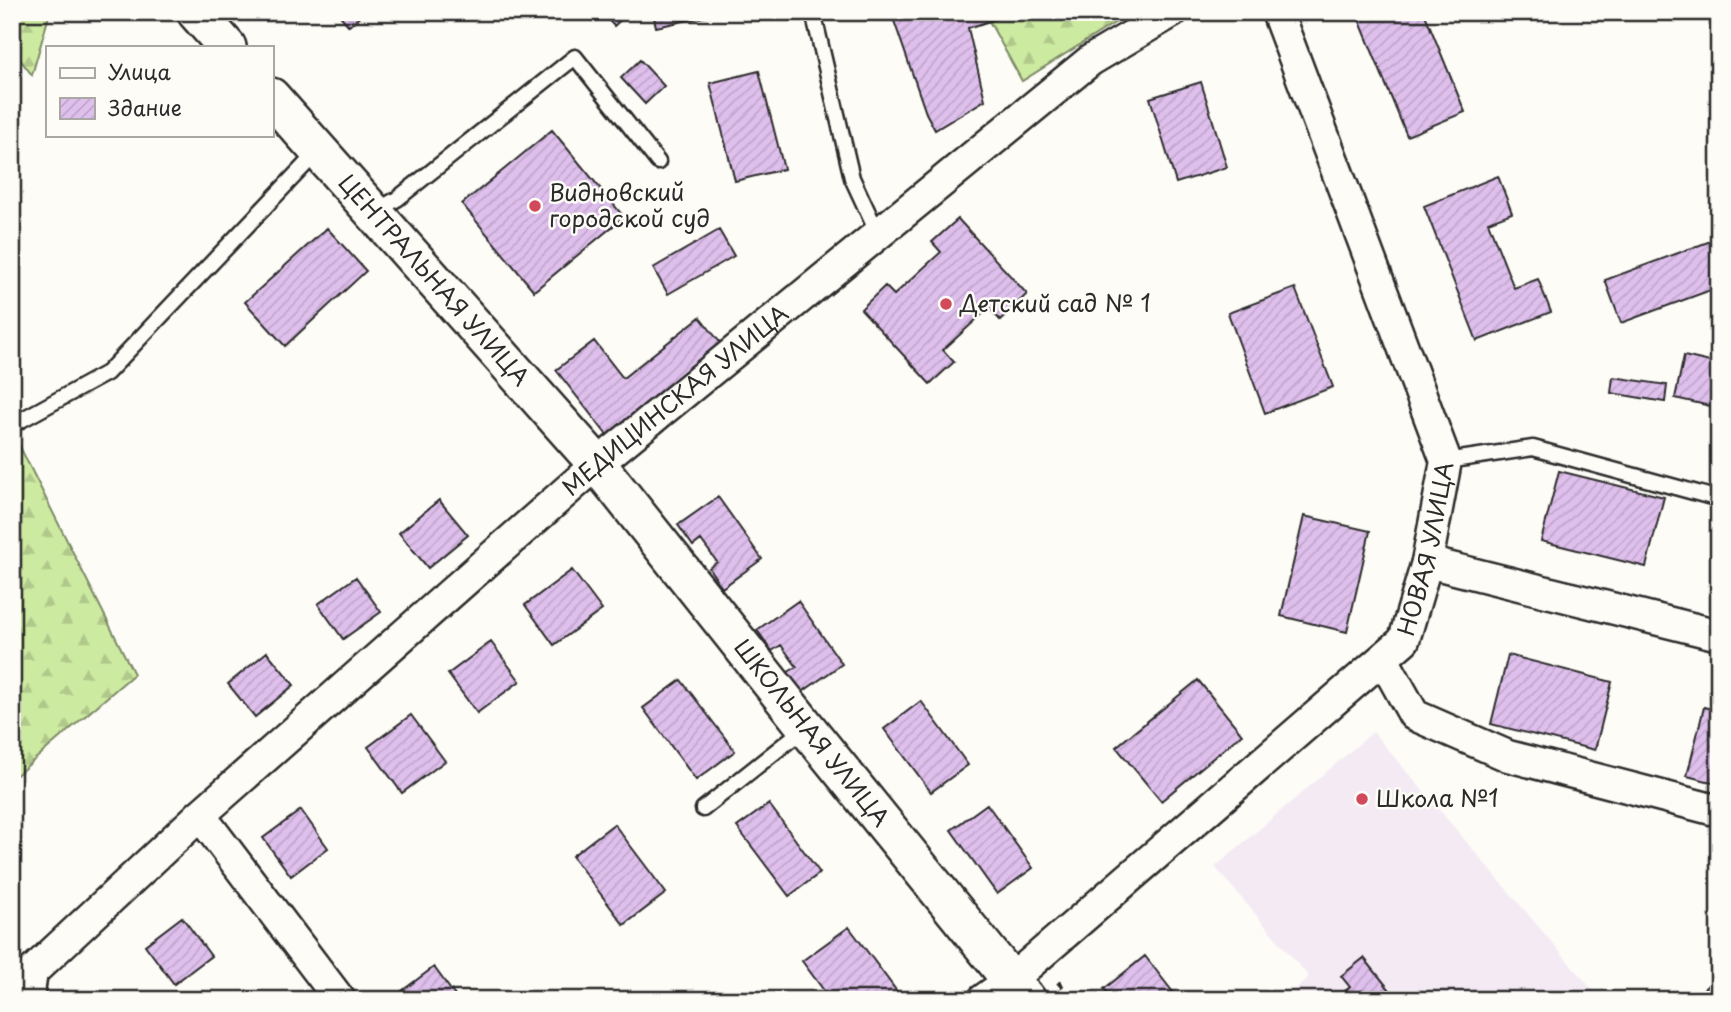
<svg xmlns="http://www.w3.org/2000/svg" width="1731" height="1012" viewBox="0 0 1731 1012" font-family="'Playpen Sans',sans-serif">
  <defs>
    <pattern id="forest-firs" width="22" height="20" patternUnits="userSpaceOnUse" patternTransform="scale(1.75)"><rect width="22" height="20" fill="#cdeaa1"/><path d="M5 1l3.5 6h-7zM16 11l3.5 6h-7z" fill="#b0c98b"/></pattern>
    <pattern id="building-hatch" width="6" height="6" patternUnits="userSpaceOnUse" patternTransform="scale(1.75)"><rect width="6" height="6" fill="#dfc0ed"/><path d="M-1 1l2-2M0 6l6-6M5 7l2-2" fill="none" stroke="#c0a5cb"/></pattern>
  </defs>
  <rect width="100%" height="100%" fill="#fdfcf7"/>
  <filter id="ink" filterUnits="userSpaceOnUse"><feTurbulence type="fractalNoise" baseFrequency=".0143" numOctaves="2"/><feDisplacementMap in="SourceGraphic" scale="14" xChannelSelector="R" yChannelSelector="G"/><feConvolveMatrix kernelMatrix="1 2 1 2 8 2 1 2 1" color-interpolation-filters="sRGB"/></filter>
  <g filter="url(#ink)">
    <!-- built -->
    <path fill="#f4eaf4" d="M1373,732L1601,1000H1283L1309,977L1215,867Z"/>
    <!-- forest -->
    <path fill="url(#forest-firs)" stroke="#7c8a66" stroke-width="2" d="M12,12H50L32,75L12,49Z
      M984,12H1132L1022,81Z
      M13,433L134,674L12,779V434Z"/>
    <!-- building -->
    <path fill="url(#building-hatch)" stroke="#2b2b2b" stroke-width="2" d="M337,12H365L349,26Z
      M601,12H629L614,26Z
      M653,12H726L656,27Z
      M891,12H1007L1008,15L968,28L985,100L935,130L926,113Z
      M1356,12H1424L1465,112L1407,136Z
      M640,60L664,86L645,104L621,78Z
      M759,71L784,169L735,181L710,83Z
      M1201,82L1227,167L1176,183L1150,98Z
      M552,130L624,217L534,291L462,204Z
      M1498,176L1512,213L1488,222L1514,288L1538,279L1551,312L1477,341L1424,206Z
      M958,219L1027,294L1000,320L989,308L943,350L954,362L930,384L861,309L885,286L894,295L941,252L932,242Z
      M327,228L366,271L285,346L245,302Z
      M719,230L734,256L668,294L653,268Z
      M1719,238V287L1621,323L1605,280Z
      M1295,288L1333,387L1265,413L1228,313Z
      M700,317L722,345L607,435L556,370L594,341L623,378Z
      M1684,356L1719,364V408L1675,398Z
      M1613,377L1667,385L1665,402L1611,393Z
      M1559,471L1664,497L1646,567L1541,541Z
      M718,497L762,559L722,588L709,568L717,562L701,540L693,546L678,525Z
      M439,500L468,535L428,568L399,533Z
      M1304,516L1370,531L1347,632L1281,616Z
      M572,570L602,610L554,645L525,605Z
      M356,577L381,612L343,639L318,604Z
      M798,601L842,664L802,692L788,672L797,667L781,645L772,651L757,630Z
      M491,642L520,681L477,713L448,674Z
      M267,652L294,685L255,717L228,684Z
      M1508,655L1612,682L1595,750L1491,724Z
      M681,680L735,751L696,780L643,708Z
      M1198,680L1242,734L1161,801L1116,747Z
      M921,701L968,765L931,792L884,729Z
      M1704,707L1719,711V784L1687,776Z
      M411,715L445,761L402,793L368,747Z
      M769,804L820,873L789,896L737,827Z
      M987,804L1033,868L997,894L951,830Z
      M301,810L328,848L291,876L263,838Z
      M614,824L666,893L624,925L572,856Z
      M182,917L211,956L174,984L145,945Z
      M849,927L901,997L898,1000H831L802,961Z
      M1145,956L1179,1000H1113L1104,989Z
      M1364,958L1398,1000H1334L1350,987L1341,976Z
      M434,967L458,1000H392L391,999Z"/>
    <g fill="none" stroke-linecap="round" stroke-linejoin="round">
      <!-- service casing -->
      <g stroke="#2b2b2b" stroke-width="19">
        <path id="service" d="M813,12L852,178L878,234
          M374,212L397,199L575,57L658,162
          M12,425L107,373L319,150
          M1446,461L1533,448L1719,499
          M703,809L805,728
          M1704,1000L1719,987"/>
      </g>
      <!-- minor casing -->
      <g stroke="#2b2b2b" stroke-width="35">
        <g id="minor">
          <path d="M1427,562L1719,635"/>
          <path d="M1383,659L1414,715L1508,756L1719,811"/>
          <path d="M200,815L340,1000"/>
          <path id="s1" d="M28,1000L32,972L200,815L597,464L1091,60L1172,12"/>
          <path id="s2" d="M983,1000L1011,980L1404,640L1427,562L1446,461L1277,12"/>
        </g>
      </g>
      <!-- tertiary casing -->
      <g stroke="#2b2b2b" stroke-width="42">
        <g id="tertiary">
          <path d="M196,12L227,47"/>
          <path id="s3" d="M271,97L597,464L806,727L1027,1000"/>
        </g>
      </g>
      <!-- path -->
      <path stroke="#2b2b2b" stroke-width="4.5" stroke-dasharray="7 5" stroke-linecap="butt" d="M1090,25V18L1092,12
        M1058,982L1074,1000"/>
      <!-- service -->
      <use href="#service" stroke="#fdfcf7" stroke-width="14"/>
      <!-- minor -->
      <use href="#minor" stroke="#fdfcf7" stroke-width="30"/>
      <!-- tertiary -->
      <use href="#tertiary" stroke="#fdfcf7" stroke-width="37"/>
    </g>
  </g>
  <!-- markers -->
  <g fill="#d1495b" stroke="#fdfcf7" stroke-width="2.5">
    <circle cx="535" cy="206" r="7"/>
    <circle cx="946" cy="304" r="7"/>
    <circle cx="1362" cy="799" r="7"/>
  </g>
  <g text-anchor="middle" stroke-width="5" stroke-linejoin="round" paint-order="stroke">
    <!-- poi labels -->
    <g font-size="23" fill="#2b2b2b" stroke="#fdfcf7" text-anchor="start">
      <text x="549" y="201">Видновский<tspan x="549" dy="26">городской суд</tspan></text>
      <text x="960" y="312">Детский сад № 1</text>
      <text x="1376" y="807">Школа №1</text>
    </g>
    <!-- street labels -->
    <g font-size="23" fill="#2b2b2b" stroke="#fdfcf7">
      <text dy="8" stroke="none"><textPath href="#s3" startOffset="245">ЦЕНТРАЛЬНАЯ УЛИЦА</textPath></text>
      <text dy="8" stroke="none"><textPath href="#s1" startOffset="889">МЕДИЦИНСКАЯ УЛИЦА</textPath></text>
      <text dy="8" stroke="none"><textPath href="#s2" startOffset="648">НОВАЯ УЛИЦА</textPath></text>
      <text dy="8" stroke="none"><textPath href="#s3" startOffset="835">ШКОЛЬНАЯ УЛИЦА</textPath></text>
    </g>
  </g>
  <!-- margin -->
  <rect width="1731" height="1012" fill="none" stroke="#fdfcf7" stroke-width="42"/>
  <rect x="21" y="21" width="1689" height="970" fill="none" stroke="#2b2b2b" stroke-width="2.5" filter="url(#ink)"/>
  <!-- legend -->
  <rect x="46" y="46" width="228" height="91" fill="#fdfcf7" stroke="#a9a8a5" stroke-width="2"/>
  <rect x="60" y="68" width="35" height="10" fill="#fdfcf7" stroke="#a9a8a5" stroke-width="2"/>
  <text x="108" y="80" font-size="21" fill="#2b2b2b">Улица</text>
  <rect x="60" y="98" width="35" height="21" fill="url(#building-hatch)" stroke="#a9a8a5" stroke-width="2"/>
  <text x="108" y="116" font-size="21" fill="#2b2b2b">Здание</text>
</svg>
